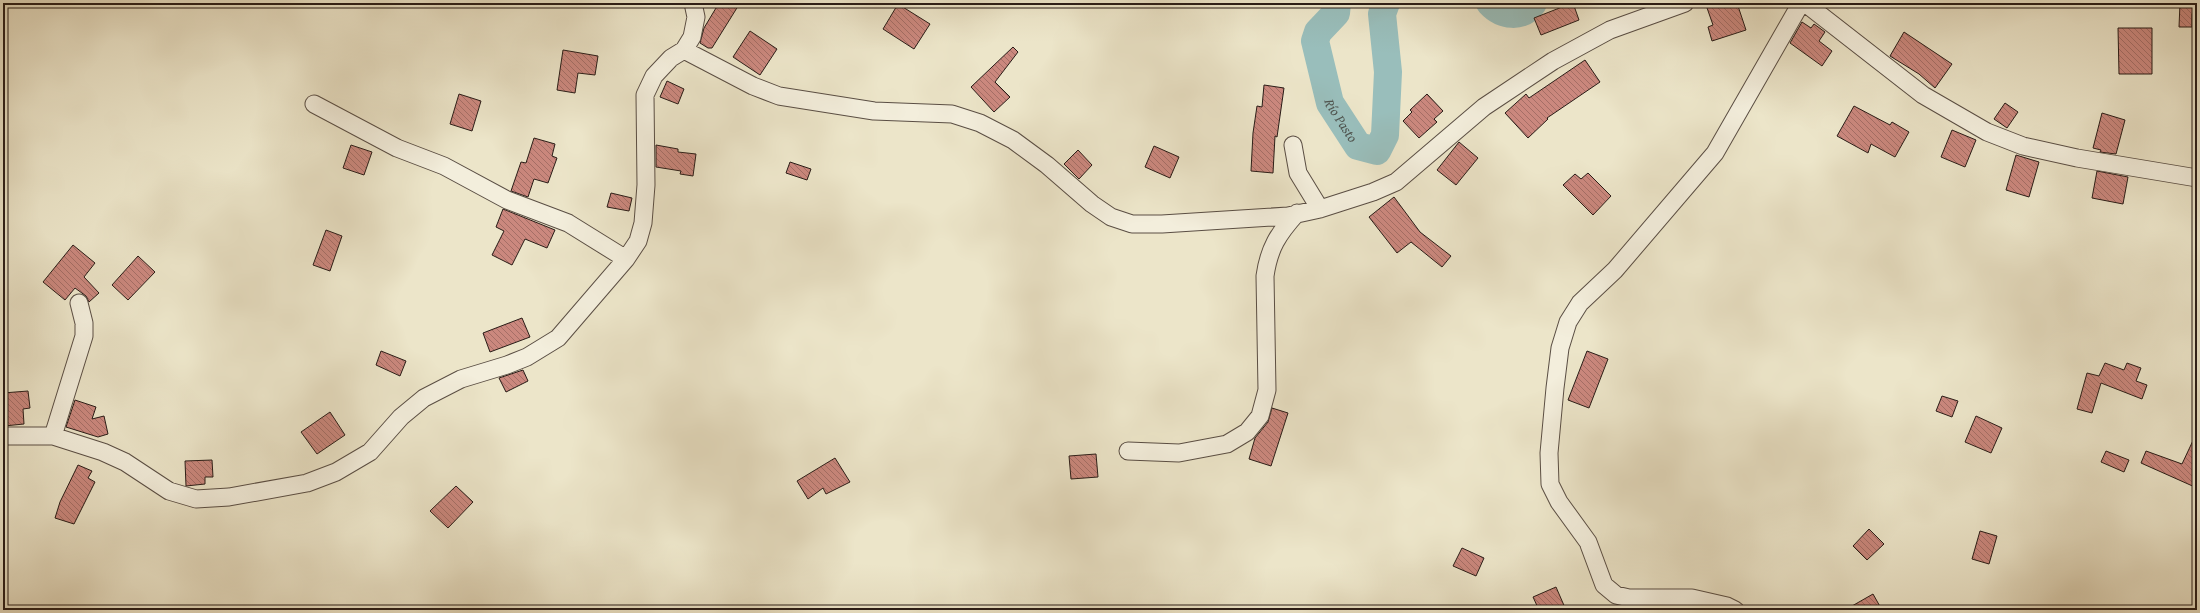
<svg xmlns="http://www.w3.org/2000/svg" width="2200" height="613" viewBox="0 0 2200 613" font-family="'Gentium Book Plus',serif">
  <defs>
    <pattern id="building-back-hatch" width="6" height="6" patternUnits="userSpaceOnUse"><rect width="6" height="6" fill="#cb887e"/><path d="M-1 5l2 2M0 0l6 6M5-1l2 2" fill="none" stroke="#a56e66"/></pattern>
  </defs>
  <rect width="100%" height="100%" fill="#ece5c9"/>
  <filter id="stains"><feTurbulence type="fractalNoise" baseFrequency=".005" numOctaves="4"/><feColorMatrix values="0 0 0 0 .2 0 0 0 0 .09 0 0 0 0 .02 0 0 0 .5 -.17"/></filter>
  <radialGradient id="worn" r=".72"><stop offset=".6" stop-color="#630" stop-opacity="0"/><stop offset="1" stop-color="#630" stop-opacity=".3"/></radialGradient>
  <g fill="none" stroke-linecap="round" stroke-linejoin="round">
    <!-- river -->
    <g stroke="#99bebb" stroke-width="28">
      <path id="s1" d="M1337,3L1336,13L1318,32L1315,41L1330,103L1358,146L1377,151L1385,135L1388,72L1382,14L1386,3"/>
      <path d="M1490,3C1502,16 1522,19 1533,3"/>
    </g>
  </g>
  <!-- building -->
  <path fill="url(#building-back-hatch)" stroke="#291c17" d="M719,3H740L712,48H708L700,43L704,28Z
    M1560,3H1573L1579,20L1541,35L1534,18L1562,7Z
    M1713,3H1737L1746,30L1712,41L1708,27L1713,25L1706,5Z
    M2180,3H2197V9L2192,14V27H2179Z
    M898,4L930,24L914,49L883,29Z
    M1802,22L1811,28L1814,24L1825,32L1819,41L1832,51L1822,66L1790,43Z
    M2118,28H2152V74H2119Z
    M750,31L777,49L760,75L733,57Z
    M1904,32L1952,64L1935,88L1919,74L1890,56Z
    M1013,47L1018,52L995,82L1010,97L994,112L971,87Z
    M563,50L598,56L595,75L578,73L575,93L557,90Z
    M1585,60L1600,82L1547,118L1548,119L1528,138L1505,113L1526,94L1529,98Z
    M667,81L684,89L678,104L660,97Z
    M1264,85L1284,88L1277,137L1275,136L1273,173L1251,171L1253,133L1257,106L1262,107Z
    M459,94L481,101L472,131L450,124Z
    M1427,94L1443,111L1434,119L1437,122L1419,138L1403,121L1412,112L1410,110Z
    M2005,103L2018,112L2007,128L1994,119Z
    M1854,106L1890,125L1892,122L1909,132L1895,157L1871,144L1868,153L1837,136Z
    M2102,113L2125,120L2116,154L2100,152L2101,150L2093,148Z
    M1952,130L1976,140L1965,167L1941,157Z
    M534,138L555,144L552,156L557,158L548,183L534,179L528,197L511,191L521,162L526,163Z
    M1459,142L1478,158L1456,185L1437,170Z
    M351,145L372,152L364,175L343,168Z
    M656,145L678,149V152L696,154L693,176L680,174L681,171L656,167Z
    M1154,146L1179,157L1170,178L1145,167Z
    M1078,150L1092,165L1079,179L1064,164Z
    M2016,155L2039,162L2029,197L2006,190Z
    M790,162L811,169L807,180L786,173Z
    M2097,171L2128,177L2123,204L2092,198Z
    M1588,173L1611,196L1593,215L1563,185L1575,174L1581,179Z
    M611,193L632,198L629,211L607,207Z
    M1394,197L1420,232L1451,256L1442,267L1411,242L1397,253L1369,217Z
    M503,209L555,230L547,248L525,239L512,265L492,255L504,231L496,227Z
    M326,230L342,236L330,271L313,265Z
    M73,245L95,263L84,277L99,293L89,302L86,296L75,288L65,300L43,282Z
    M138,256L155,272L128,300L112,285Z
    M522,318L530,337L490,352L483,333Z
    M381,351L406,361L400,376L376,365Z
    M1587,351L1608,359L1589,408L1568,400Z
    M2105,363L2124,370L2127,363L2141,368L2136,381L2147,385L2142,399L2101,383L2092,413L2077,409L2087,373L2099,376Z
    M523,370L528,381L506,392L499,378Z
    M28,391L30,408L23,409L24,424L4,426L3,393Z
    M1942,396L1958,401L1952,417L1936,411Z
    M75,400L96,407L92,419L104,416L108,434L98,437L66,427Z
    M1272,408L1288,413L1271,466L1249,459L1255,438L1268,422Z
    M330,412L345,435L317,454L301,432Z
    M1976,416L2002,428L1991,453L1965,442Z
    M2197,432V488L2141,463L2146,451L2182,464Z
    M2106,451L2129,460L2124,472L2101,462Z
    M1096,454L1098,477L1071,479L1069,456Z
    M835,458L850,482L826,494L823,488L808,499L797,481Z
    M212,460L213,477H205V484L186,486L185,461Z
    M78,465L92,471L88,478L95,482L74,524L55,518L60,502Z
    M456,486L473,502L448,528L430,511Z
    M1869,529L1884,544L1867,560L1853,546Z
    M1980,531L1997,536L1989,564L1972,559Z
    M1462,548L1484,558L1476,576L1453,566Z
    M1556,587L1566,610H1539L1533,597Z
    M1873,594L1882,610H1845Z"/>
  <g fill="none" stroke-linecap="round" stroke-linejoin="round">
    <!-- minor casing -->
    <g stroke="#5a4e44" stroke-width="19">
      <path id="minor" d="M1805,3L1923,95L1987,132L2023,146L2077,158L2197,178
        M684,50L753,86L779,96L874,111L952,114L980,123L1013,140L1047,165L1092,204L1111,217L1132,224H1162L1288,216L1320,209L1373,192L1396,182L1484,107L1553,61L1610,30L1685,3
        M314,104L397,148L444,166L507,200L568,223L626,259
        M1293,145L1298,173L1320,209
        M3,436H53L103,452L125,462L169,491L196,499L229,497L307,483L336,472L370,452L401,417L424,398L461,379L507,365L527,357L558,338L626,259L638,241L643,223L646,185L645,95L654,76L671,58L684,50L692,37L696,17L693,3
        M53,436L84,336V323L79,303
        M1128,451L1179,453L1227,444L1247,432L1260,416L1267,390L1265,276C1269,248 1278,234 1297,213
        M1735,610L1727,606L1692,598H1629L1616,595L1604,585L1588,542L1559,502L1550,484L1549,453L1555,388L1560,348L1568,322L1580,303L1615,270L1715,153L1801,3"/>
    </g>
    <!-- minor -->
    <use href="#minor" stroke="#f3eedc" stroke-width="17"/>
  </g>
  <g text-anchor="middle" stroke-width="3.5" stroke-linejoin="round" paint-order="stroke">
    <!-- water labels -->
    <g font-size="14" font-style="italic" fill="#505550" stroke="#f3eedc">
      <text dy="5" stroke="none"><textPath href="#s1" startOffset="130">Río Pasto</textPath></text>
    </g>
  </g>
  <!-- margin -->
  <rect width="2200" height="613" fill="none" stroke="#ece5c9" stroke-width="16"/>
  <rect x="4" y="4" width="2192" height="605" fill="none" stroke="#291c17" stroke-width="2"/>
  <rect x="8" y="8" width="2184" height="597" fill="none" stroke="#291c17"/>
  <rect width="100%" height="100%" filter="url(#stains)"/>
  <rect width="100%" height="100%" fill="url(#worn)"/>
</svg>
